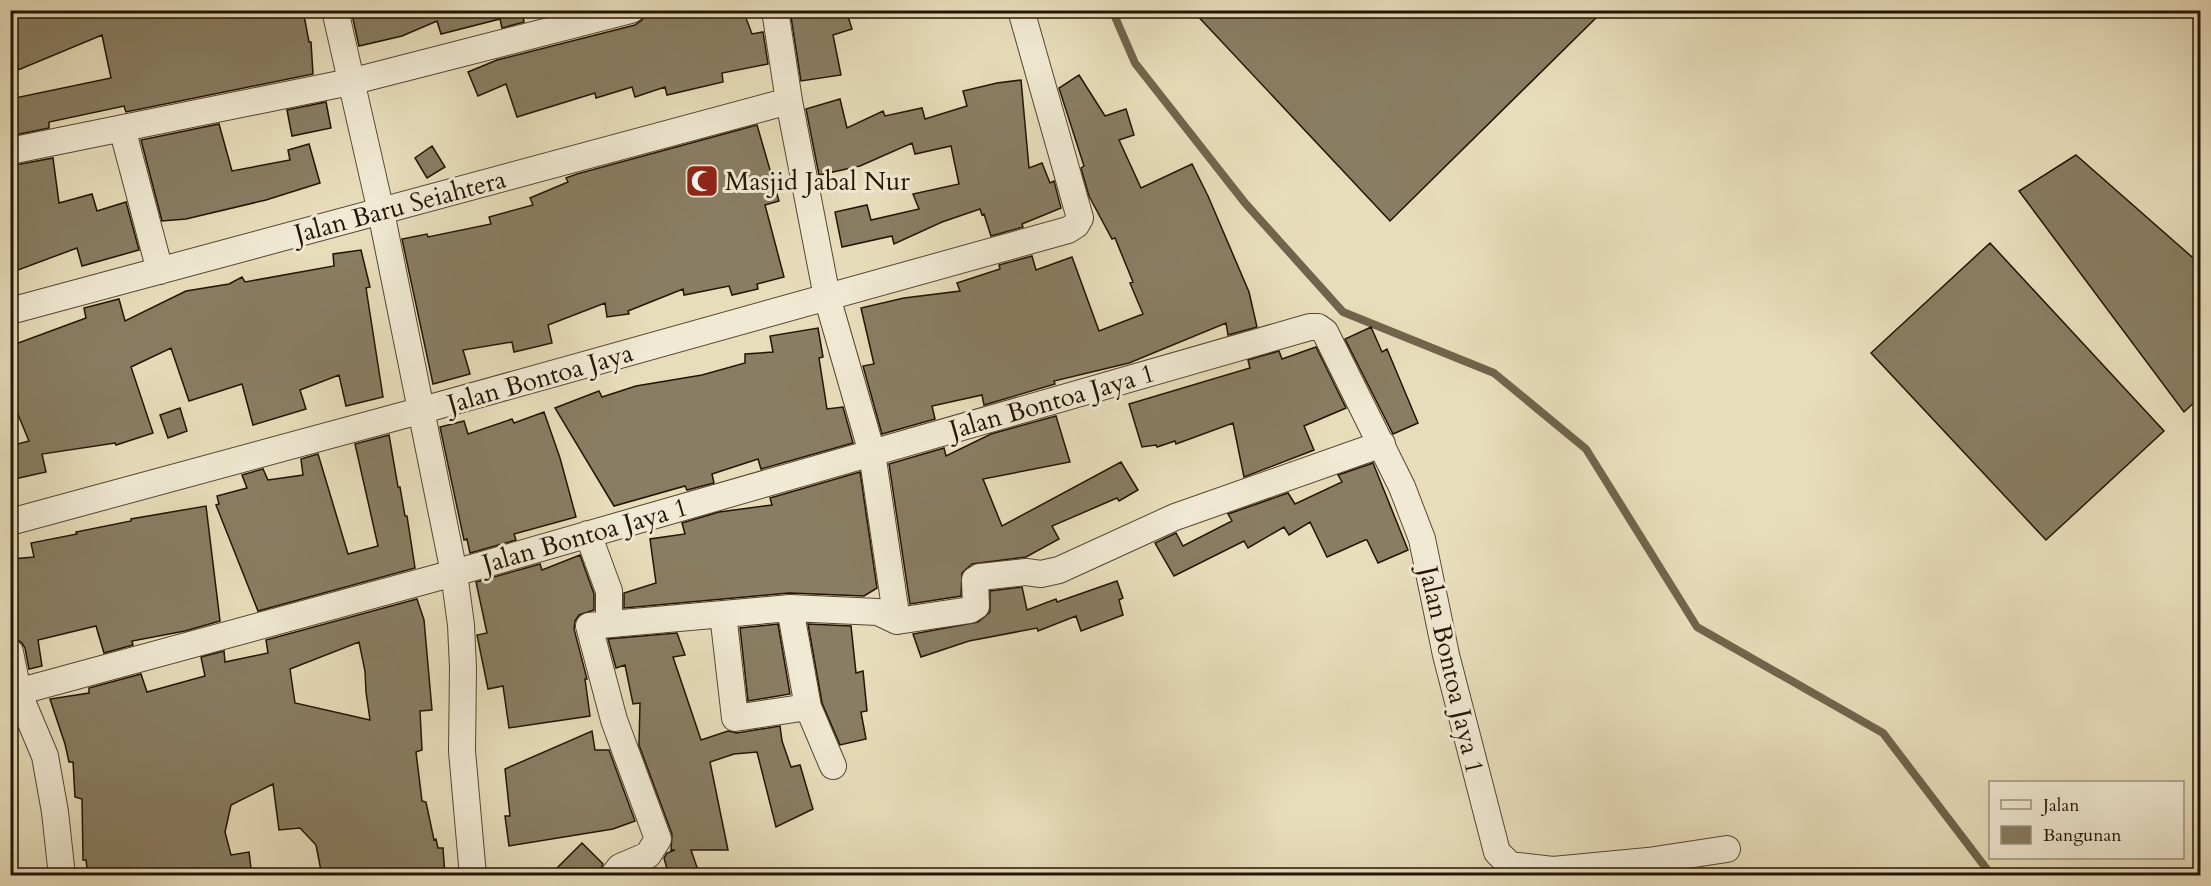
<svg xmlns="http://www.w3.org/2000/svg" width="2211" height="886" viewBox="0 0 2211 886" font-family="Cardo,serif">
  <rect width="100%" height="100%" fill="#e8ddbb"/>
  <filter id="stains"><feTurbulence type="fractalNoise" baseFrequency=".00333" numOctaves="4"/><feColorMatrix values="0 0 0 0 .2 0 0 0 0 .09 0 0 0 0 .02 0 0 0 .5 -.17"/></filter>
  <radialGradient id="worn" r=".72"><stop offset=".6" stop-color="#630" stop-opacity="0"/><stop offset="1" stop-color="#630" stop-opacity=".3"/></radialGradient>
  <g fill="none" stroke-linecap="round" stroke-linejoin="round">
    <!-- stream -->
    <path stroke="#71644c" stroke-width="8" d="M1112,10L1135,63L1245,203L1343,312L1494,373L1586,449L1697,627L1883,733L1992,876"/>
  </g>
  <!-- building -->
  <path fill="#897d63" stroke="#231403" stroke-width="1.5" fill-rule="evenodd" d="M10,10H276L277,15L303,10L309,42H311L313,74L126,112L124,106L49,122V128L10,136V99L111,78L102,35L18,70L10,46Z
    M351,10H522L524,22L502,28L500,19L441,34L437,21L402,36L359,46Z
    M646,10H743L752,34L763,32L768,64L722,73L723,82L667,95L665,87L635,97L632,87L596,98L595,93L517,117L506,84L478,96L468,72L497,60L635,25L642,20Z
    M790,10H846L852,29L833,35L841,75L801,81Z
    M1192,10H1604L1390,221Z
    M1079,75L1105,116L1126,109L1134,135L1119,140L1141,188L1192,164L1208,196L1249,292L1257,327L1228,335L1226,323L1129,363L1054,381L1055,384L984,405L982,395L932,406L935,419L882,434L863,366L874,364L861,308L904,298L960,291L957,283L1000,269L999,265L1032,256L1036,270L1072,257L1099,331L1143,314L1130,283L1133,282L1115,238L1112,239L1089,196L1081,168L1084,166L1059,88Z
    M1021,80L1029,168L1042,163L1050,183L1054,181L1061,208L1022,224L1023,227L991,236L984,214L982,215L980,209L942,222L894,244L892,236L842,247L835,212L867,205L871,220L919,209L913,194L959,184L951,146L915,154L912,143L860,166L819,175L806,109L840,99L847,128L883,111L885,116L922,108L925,119L967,106L963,91L997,83Z
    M326,102L331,128L292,136L287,110Z
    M219,124L232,171L290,160L288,150L309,144L320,183L266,200L186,219L162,221L141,140Z
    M757,125L779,201L765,205L784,277L757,284L758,289L732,295L729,286L684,295L683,289L628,311L629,314L607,317L605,303L548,325L552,343L514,352L512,342L463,350L470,374L433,384L402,239L427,234L428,237L491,224L489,217L533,205L530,198L568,182L566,178L577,174Z
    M432,146L445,167L427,178L415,158Z
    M2076,155L2200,264V397L2184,412L2019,191Z
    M53,158L59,203L92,194L97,211L126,202L139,250L82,266L77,248L10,273V166Z
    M1990,243L2164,431L2046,540L1871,353Z
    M361,250L370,287L366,288L383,397L346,406L339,375L300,390L306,409L253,425L242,384L189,401L171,348L131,367L153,433L116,445L115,443L42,454L46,472L10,480V446L29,441L10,395V346L86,318L84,308L119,299L125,321L186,291L229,284L242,277L245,282L334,266L333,254Z
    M1371,327L1382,352L1387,349L1418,423L1393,434L1345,339Z
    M818,328L823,357L819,358L827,409L843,407L853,443L761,469L758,459L712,474L714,483L687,490L685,486L614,506L555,408L599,391L602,397L636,386L702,375L745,363V354L773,352L770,336Z
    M1316,347L1346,408L1304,426L1314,450L1244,477L1233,423L1176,444L1175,441L1157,447L1156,445L1142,447L1129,404L1250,368L1248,360L1279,351L1282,359Z
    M180,408L187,431L168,438L160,415Z
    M544,412L560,458L576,517L514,534L516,540L470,553L467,539L464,540L440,427L464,421L468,434L512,419L514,423Z
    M1056,416L1070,462L983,479L1002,526L1121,462L1138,490L1119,501L1117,498L1052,526L1059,539L1026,557L972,564L962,573L961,596L910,604L889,464L944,448L946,456L991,434Z
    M389,435L398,487H400L405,516H407L415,568L258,611L216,505L219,504L217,496L247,488L242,475L263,469L268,480L303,475L301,459L318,454L348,554L378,546L355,444Z
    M1373,463L1408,550L1378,563L1367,540H1365L1327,557L1310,522L1289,535L1284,527L1248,548L1244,541L1174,576L1155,543L1176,533L1183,546L1232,521L1228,514L1288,493L1295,504L1342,482L1338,475Z
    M860,472L877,588L864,596L789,593L624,608V593L656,583L650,539L685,534L682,523L719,512L772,505L770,498Z
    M206,506L220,621L185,631L132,641L133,645L104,653L96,626L38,640L42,666L29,669L25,648L22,643L15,638L12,621L17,619L12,559L34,557L31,543L77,534L76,532L131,521V519Z
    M580,555L594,594V610L579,615L575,621L574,629L587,679H585L590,716L509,728L503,686L488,689L477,635L487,633L476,582L540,564L542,570Z
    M1117,581L1123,598L1119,600L1123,615L1081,631L1076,616L1038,631L1037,628L969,641L921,657L913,634L978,622L990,612V591L1022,587L1027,610L1056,599L1057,602Z
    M417,599L424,620L432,710L420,711L422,750L416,752L422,801L426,802L434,840L436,839L438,848H443L445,876H322L316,845L300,828L279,830L273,784L231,805L225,832L231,855L249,852L252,876H88L86,860H83L82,799L75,797L73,762H69L65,744L50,699L89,693V688L141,674L147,692L205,676L201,657L224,651L225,662L268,653L266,640ZM359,642L365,671L366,692L370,720L295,703L290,669Z
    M778,624L790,694L748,701L740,628Z
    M808,624L851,626L856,673L863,671L867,711L861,712L866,739L840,745L822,703Z
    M677,633L685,655L673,657L701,740L728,731L737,733L780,726L782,741L791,767L800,765L813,809L776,827L757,752L734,754L710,762L728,850H691L700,876H669L664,858L667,853L675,850H671L672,834L639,745L640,703L633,704L625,665L616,668L608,639Z
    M592,731L595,750H609L635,821L613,829L509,846L505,816H510L505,769Z
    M582,843L603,864L598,876H549Z"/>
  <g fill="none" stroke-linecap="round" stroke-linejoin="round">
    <!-- street casing -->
    <g stroke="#544631" stroke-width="28">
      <path id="street" d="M335,10L381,212L454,573L461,625L463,668L462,751L473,876
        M122,128L160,271
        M10,151L350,82L631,10
        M10,311L789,101
        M10,522L419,411L1068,230L1076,225L1080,218L1021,10
        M588,534L609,591V624
        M790,608L808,707L833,766
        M723,614L735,718L808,707
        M897,621L970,610L976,606L975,580L980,577L1026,572L1041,574L1059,570L1175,517L1382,444
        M10,652L18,692L45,756L55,812L62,876
        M10,694L454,573L1310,327H1318L1325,332L1402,487L1422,539L1446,655L1497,852L1510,865L1553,870L1648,861L1727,849
        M613,876L620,867L648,855L658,839L614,720L589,626L790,608L878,612L897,621L872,453L827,297L789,101L775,10"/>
    </g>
    <!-- street -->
    <use href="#street" stroke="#f0e9d3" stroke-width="26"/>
  </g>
  <!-- icons -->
  <defs>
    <g id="mosque-square" transform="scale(1.725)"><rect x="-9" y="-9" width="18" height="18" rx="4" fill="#8f2418" stroke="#f0e9d3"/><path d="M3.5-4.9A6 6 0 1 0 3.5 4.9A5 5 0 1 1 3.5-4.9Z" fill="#fff"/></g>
  </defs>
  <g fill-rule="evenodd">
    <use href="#mosque-square" x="702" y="181"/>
  </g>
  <g text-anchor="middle" stroke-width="6" stroke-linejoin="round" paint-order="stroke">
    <!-- poi labels -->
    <g font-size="26" fill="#231403" stroke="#f0e9d3" text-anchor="start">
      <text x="725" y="190">Masjid Jabal Nur</text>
    </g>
    <!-- street labels -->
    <g font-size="26" fill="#231403" stroke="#f0e9d3">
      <text transform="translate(400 206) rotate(-15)" y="9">Jalan Baru Seiahtera</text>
      <text transform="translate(540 378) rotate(-16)" y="9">Jalan Bontoa Jaya</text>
      <text transform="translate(1052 401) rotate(-16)" y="9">Jalan Bontoa Jaya 1</text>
      <text transform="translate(585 535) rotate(-16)" y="9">Jalan Bontoa Jaya 1</text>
      <text transform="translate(1452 670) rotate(77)" y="9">Jalan Bontoa Jaya 1</text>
    </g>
  </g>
  <!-- margin -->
  <rect width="2211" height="886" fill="none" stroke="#e8ddbb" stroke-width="36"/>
  <rect x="12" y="12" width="2187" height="862" fill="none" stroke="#231403" stroke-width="3"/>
  <rect x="18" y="18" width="2175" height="850" fill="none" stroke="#231403" stroke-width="1.5"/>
  <!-- legend -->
  <rect x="1989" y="781" width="195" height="78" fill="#f0e9d3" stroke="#9e9480" stroke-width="1.5"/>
  <rect x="2001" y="800" width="30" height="9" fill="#f0e9d3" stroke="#9e9480" stroke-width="1.5"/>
  <text x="2043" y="811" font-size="18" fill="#231403">Jalan</text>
  <rect x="2001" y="826" width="30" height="18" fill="#897d63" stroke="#9e9480" stroke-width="1.5"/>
  <text x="2043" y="841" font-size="18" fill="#231403">Bangunan</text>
  <rect width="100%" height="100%" filter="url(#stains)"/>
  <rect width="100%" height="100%" fill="url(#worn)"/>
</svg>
